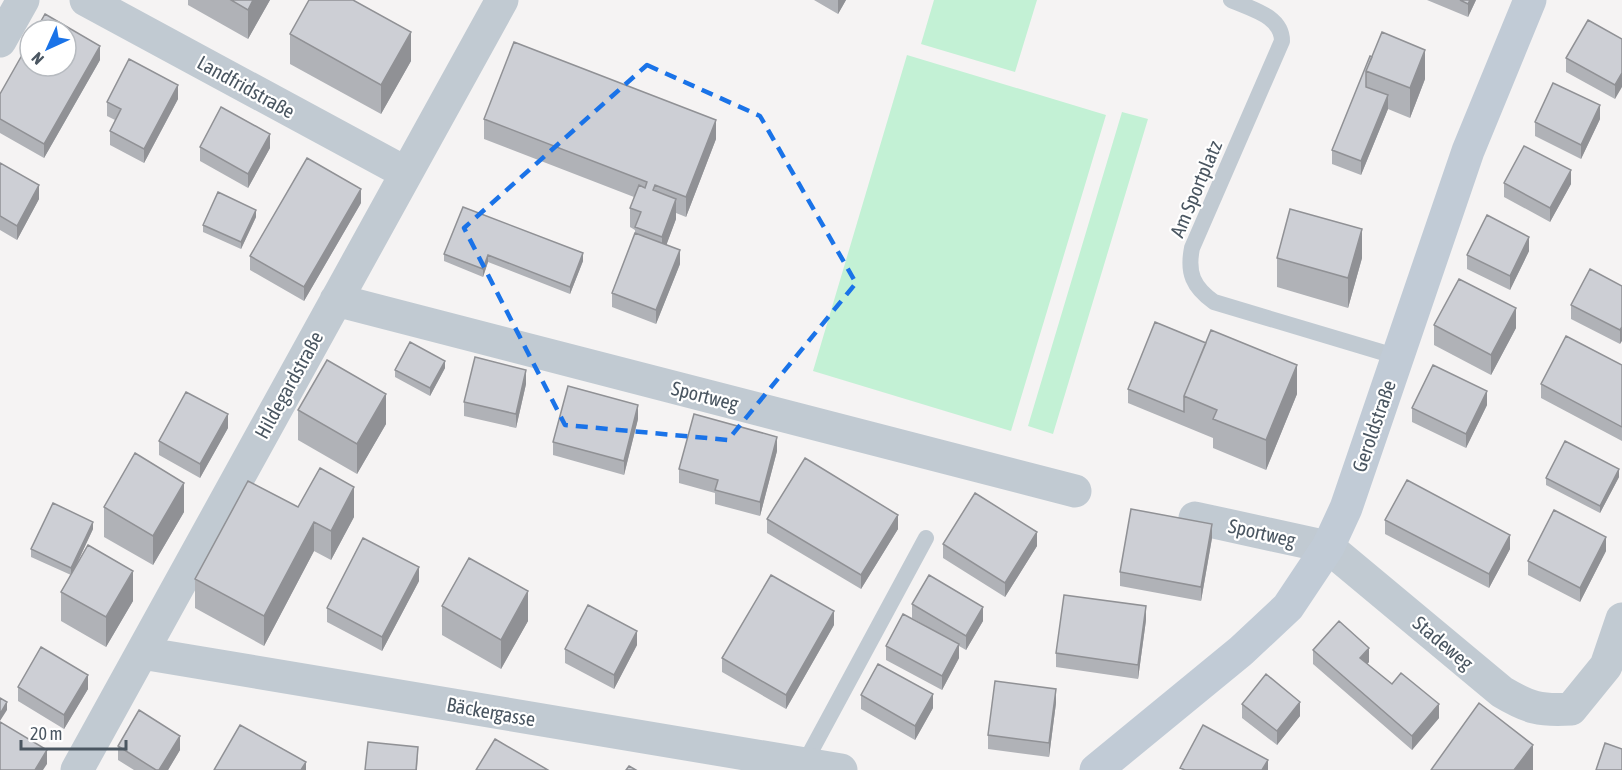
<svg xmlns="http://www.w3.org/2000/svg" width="1622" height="770" viewBox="0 0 1622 770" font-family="'Asap Condensed',sans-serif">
  <rect width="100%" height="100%" fill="#f5f3f3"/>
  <!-- green -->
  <path fill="#c3f1d5" d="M934,0H1037L1015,72L921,44Z
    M907,55L1106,115L1011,431L813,371Z
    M1122,112L1148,119L1053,434L1028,426Z"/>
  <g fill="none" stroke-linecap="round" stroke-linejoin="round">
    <!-- lane -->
    <path stroke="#c1cad2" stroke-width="16" d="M1231,0C1251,9 1282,16 1282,41L1192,248C1187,273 1193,287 1214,302L1398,357
      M804,764L926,538"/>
    <!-- street -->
    <path stroke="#c1cad2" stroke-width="33" d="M86,0L406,173
      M0,41L23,0
      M336,300L1075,491
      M1195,518L1328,547L1502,692C1529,708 1540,711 1571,709L1606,666L1622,619
      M142,653L841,770
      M77,770L502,0"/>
    <!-- secondary -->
    <path stroke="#c1cbd6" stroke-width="33" d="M1096,770L1241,651L1288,607L1328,547L1346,508L1468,151L1530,0"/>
  </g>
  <!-- wall -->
  <path fill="#b0b2b7" d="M188,0H270L248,39L188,5Z
    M814,0H846L838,14Z
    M1427,0H1476L1468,17Z
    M290,34L411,61L381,114L290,64Z
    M1622,39L1615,99L1566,72V58Z
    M1372,57L1425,79L1410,118L1388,109L1361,175L1332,164V150Z
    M100,60L44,158L0,133V94Z
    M178,99L144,163L110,145V131L115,120L107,116V102Z
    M484,119L716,139L686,217L676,213V219L666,245L680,264L656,324L612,307V293L635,233V230L630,227V208L634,197L484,139Z
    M1600,119L1581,159L1535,136V122Z
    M200,147L270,148L248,188L200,161Z
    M0,163L39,199L17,240L0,230Z
    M1504,183L1571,184L1550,222L1504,197Z
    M361,203L304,301L250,270V256Z
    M256,217L241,249L203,232V225Z
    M1529,251L1510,290L1467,269V255Z
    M583,253V261L570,294L488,262L483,277L444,261V254Z
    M1277,258H1362L1348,308L1277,287Z
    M1622,286L1620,344L1571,319V305Z
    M1434,325L1516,328L1491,375L1434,345Z
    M1622,365V441L1541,398V384Z
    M445,368L430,396L395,377V370Z
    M526,384L516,428L464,416V402Z
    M1128,389L1297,394L1266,470L1213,448V438L1128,403Z
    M1487,405L1466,448L1412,422V408Z
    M298,410L386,424L357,474L298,440Z
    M638,419L624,475L553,455V442Z
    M228,428L200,478L159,455V441Z
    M777,451L760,516L715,504V493L679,483V469Z
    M1619,477L1600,513L1546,485V478Z
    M104,507L184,512L153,565L104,537Z
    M298,507L354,517L331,560L314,551L264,646L195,608V579Z
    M767,519L898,529L861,589L767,533Z
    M1385,520L1510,549L1489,588L1385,534Z
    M93,529L73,572L133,601L106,647L61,621V592L71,575L31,557V549Z
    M1212,538L1201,601L1120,586V572Z
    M943,544L1037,546L1005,597L943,558Z
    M1606,551L1580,602L1528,575V561Z
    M419,581L382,651L327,622V608Z
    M912,604L983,621L966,650L959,646V658L942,690L886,660V646L928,627L912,618Z
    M442,606L528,621L501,669L442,635Z
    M1146,620L1138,679L1056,667V653Z
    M834,625L786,709L722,672V658Z
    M637,645L614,689L565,663V649Z
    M1313,650L1369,662L1367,664L1392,684L1439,718L1412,750L1313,664Z
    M18,687L88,689L64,729L18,701Z
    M861,695L933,708L915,740L861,709Z
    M1056,703L1049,757L988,749V735Z
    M1242,704L1300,716L1277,745L1242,718Z
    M118,746L180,750L168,770H134L118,760Z"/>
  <!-- shaded-wall -->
  <path fill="#909195" d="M253,0H270L248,39V10Z
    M838,0H846L838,14Z
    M1470,0H1476L1468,17V4Z
    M411,32V61L381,114V85Z
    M100,46V60L44,158V144Z
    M1425,50V79L1410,118V88Z
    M1622,73V87L1615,99V85Z
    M178,85V99L144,163V149Z
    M1388,95V109L1361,175V161Z
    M1600,105V119L1581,159V145Z
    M716,120V139L686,217V197Z
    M270,134V148L248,188V174Z
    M1571,170V184L1550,222V208Z
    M39,185V199L17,240V226Z
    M361,189V203L304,301V287Z
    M676,199V219L662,257V237Z
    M256,210V217L241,249V242Z
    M1362,229V258L1348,308V278Z
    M1529,237V251L1510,290V276Z
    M680,250V264L656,324V310Z
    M583,253V261L570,294V287Z
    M488,255V262L483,277V269Z
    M1516,308V328L1491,375V355Z
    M1622,327V341L1620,344V330Z
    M445,361V368L430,396V388Z
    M1297,365V394L1266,470V440Z
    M526,370V384L516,428V414Z
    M1487,391V405L1466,448V434Z
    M386,394V424L357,474V444Z
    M638,405V419L624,475V461Z
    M228,414V428L200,478V464Z
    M777,437V451L760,516V502Z
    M1619,469V477L1600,513V506Z
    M184,483V512L153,565V536Z
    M354,487V517L331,560V531Z
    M898,515V529L861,589V575Z
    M93,522V529L71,576V568Z
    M314,522V551L264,646V616Z
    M1212,524V538L1201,601V587Z
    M1037,532V546L1005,597V583Z
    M1510,535V549L1489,588V574Z
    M1606,537V551L1580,602V588Z
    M419,567V581L382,651V637Z
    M133,571V601L106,647V617Z
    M528,591V621L501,669V640Z
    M1146,606V620L1138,679V665Z
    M983,607V621L966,650V636Z
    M834,611V625L786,709V695Z
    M637,631V645L614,689V675Z
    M959,644V658L942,690V676Z
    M1369,648V662L1360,672V658Z
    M88,675V689L64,729V715Z
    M1056,689V703L1049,757V743Z
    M933,694V708L915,740V726Z
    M7,702V710L0,721V714Z
    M1300,702V716L1277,745V731Z
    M1439,704V718L1412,750V736Z
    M180,736V750L168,770H159Z
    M1533,745V770H1514Z
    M418,747L417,770H416Z
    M47,750V764L43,770H35Z
    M1268,760V770H1262Z
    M306,762V770H301Z"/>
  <!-- building -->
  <path fill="#cdcfd5" stroke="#909195" stroke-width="1.5" d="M231,0H253L248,10Z
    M309,0H353L411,32L381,85L290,34Z
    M1460,0H1470L1468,4Z
    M45,14L100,46L44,144L0,119V94L30,41V66H66V30H36Z
    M1588,20L1622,39V73L1615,85L1566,58Z
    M1382,32L1425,50L1410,88L1366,71Z
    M514,42L716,120L686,197L655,185L653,190L676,199L662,237L635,227L641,212L630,208L639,185L645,188L647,182L484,119Z
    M1370,56L1372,57L1366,71V87L1388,95L1361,161L1332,150Z
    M129,59L178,85L144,149L110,131L121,109L107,102Z
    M1553,83L1600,105L1581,145L1535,122Z
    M221,107L270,134L248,174L200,147Z
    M1524,146L1571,170L1550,208L1504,183Z
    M307,158L361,189L304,287L250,256Z
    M0,163L39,185L17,226L0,216Z
    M218,192L256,210L241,242L203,225Z
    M463,207L583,253L570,287L488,255L483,269L444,254Z
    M1290,209L1362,229L1348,278L1277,258Z
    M1487,215L1529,237L1510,276L1467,255Z
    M635,233L680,250L656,310L612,293Z
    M1590,269L1622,286V327L1620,330L1571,305Z
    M1459,279L1516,308L1491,355L1434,325Z
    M1155,322L1206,343L1184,396V412L1128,389Z
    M1211,330L1297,365L1266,440L1213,419L1217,410L1184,396Z
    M1566,336L1622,365V427L1541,384Z
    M410,342L445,361L430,388L395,370Z
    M475,357L526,370L516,414L464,402Z
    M327,360L386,394L357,444L298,410Z
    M1433,365L1487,391L1466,434L1412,408Z
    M568,386L638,405L624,461L553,442Z
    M186,392L228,414L200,464L159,441Z
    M694,414L777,437L760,502L715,490L718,480L679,469Z
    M1565,441L1619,469L1600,506L1546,478Z
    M135,453L184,483L153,536L104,507Z
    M805,458L898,515L861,575L767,519Z
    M320,468L354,487L331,531L314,522L264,616L195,579L248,481L298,507Z
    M1407,480L1510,535L1489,574L1385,520Z
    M975,493L1037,532L1005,583L943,544Z
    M53,503L93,522L71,568L31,549Z
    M1131,509L1212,524L1201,587L1120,572Z
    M1554,510L1606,537L1580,588L1528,561Z
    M363,538L419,567L382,637L327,608Z
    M88,545L133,571L106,617L61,592Z
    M469,558L528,591L501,640L442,606Z
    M771,575L834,611L786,695L722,658Z
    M929,575L983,607L966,636L912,604Z
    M1064,595L1146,606L1138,665L1056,653Z
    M588,605L637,631L614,675L565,649Z
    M903,614L959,644L942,676L886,646Z
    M1339,621L1369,648L1360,658L1392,684L1401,673L1439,704L1412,736L1313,650Z
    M41,647L88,675L64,715L18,687Z
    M878,664L933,694L915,726L861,695Z
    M1266,674L1300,702L1277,731L1242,704Z
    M995,681L1056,689L1049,743L988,735Z
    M0,698L7,702L0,714Z
    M1479,703L1533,745L1514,770H1431Z
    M139,710L180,736L159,770H156L118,746Z
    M0,722L47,750L35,770H0Z
    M240,725L306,762L301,770H214Z
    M1203,725L1268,760L1262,770H1185L1180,768Z
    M495,739L548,770H476Z
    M368,742L418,747L416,770H365Z
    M1605,743L1622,749V770H1596Z
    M629,766L636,770H626Z"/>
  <!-- marked area -->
  <path fill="none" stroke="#1a73e8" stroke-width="4.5" stroke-dasharray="12 8" stroke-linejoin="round" d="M647,65L760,116L856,283L728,440L565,425L464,228Z"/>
  <g text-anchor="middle" stroke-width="4.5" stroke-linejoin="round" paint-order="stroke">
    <!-- street labels -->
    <g font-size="20" fill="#4a5661" stroke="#fff">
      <text transform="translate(246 87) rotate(29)" y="7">Landfridstraße</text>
      <text transform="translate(1196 189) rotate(-67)" y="7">Am Sportplatz</text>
      <text transform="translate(289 385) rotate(-61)" y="7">Hildegardstraße</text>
      <text transform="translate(705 396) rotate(14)" y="7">Sportweg</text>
      <text transform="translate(1374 426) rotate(-71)" y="7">Geroldstraße</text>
      <text transform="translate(1262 533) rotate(13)" y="7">Sportweg</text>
      <text transform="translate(1443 643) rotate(40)" y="7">Stadeweg</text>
      <text transform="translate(491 712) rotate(10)" y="7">Bäckergasse</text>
    </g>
  </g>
  <!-- north arrow -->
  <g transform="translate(48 48) rotate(225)"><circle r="28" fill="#ffffff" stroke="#b7bbc0" stroke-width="1.5"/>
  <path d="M0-4.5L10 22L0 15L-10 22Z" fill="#1a73e8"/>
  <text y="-9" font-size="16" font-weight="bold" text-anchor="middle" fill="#4a5661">N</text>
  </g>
  <!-- scale -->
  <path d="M21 740v9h105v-9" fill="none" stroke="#4a5661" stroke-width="3"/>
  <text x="30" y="740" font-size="18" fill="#4a5661" stroke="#ffffff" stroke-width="4.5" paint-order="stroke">20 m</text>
</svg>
